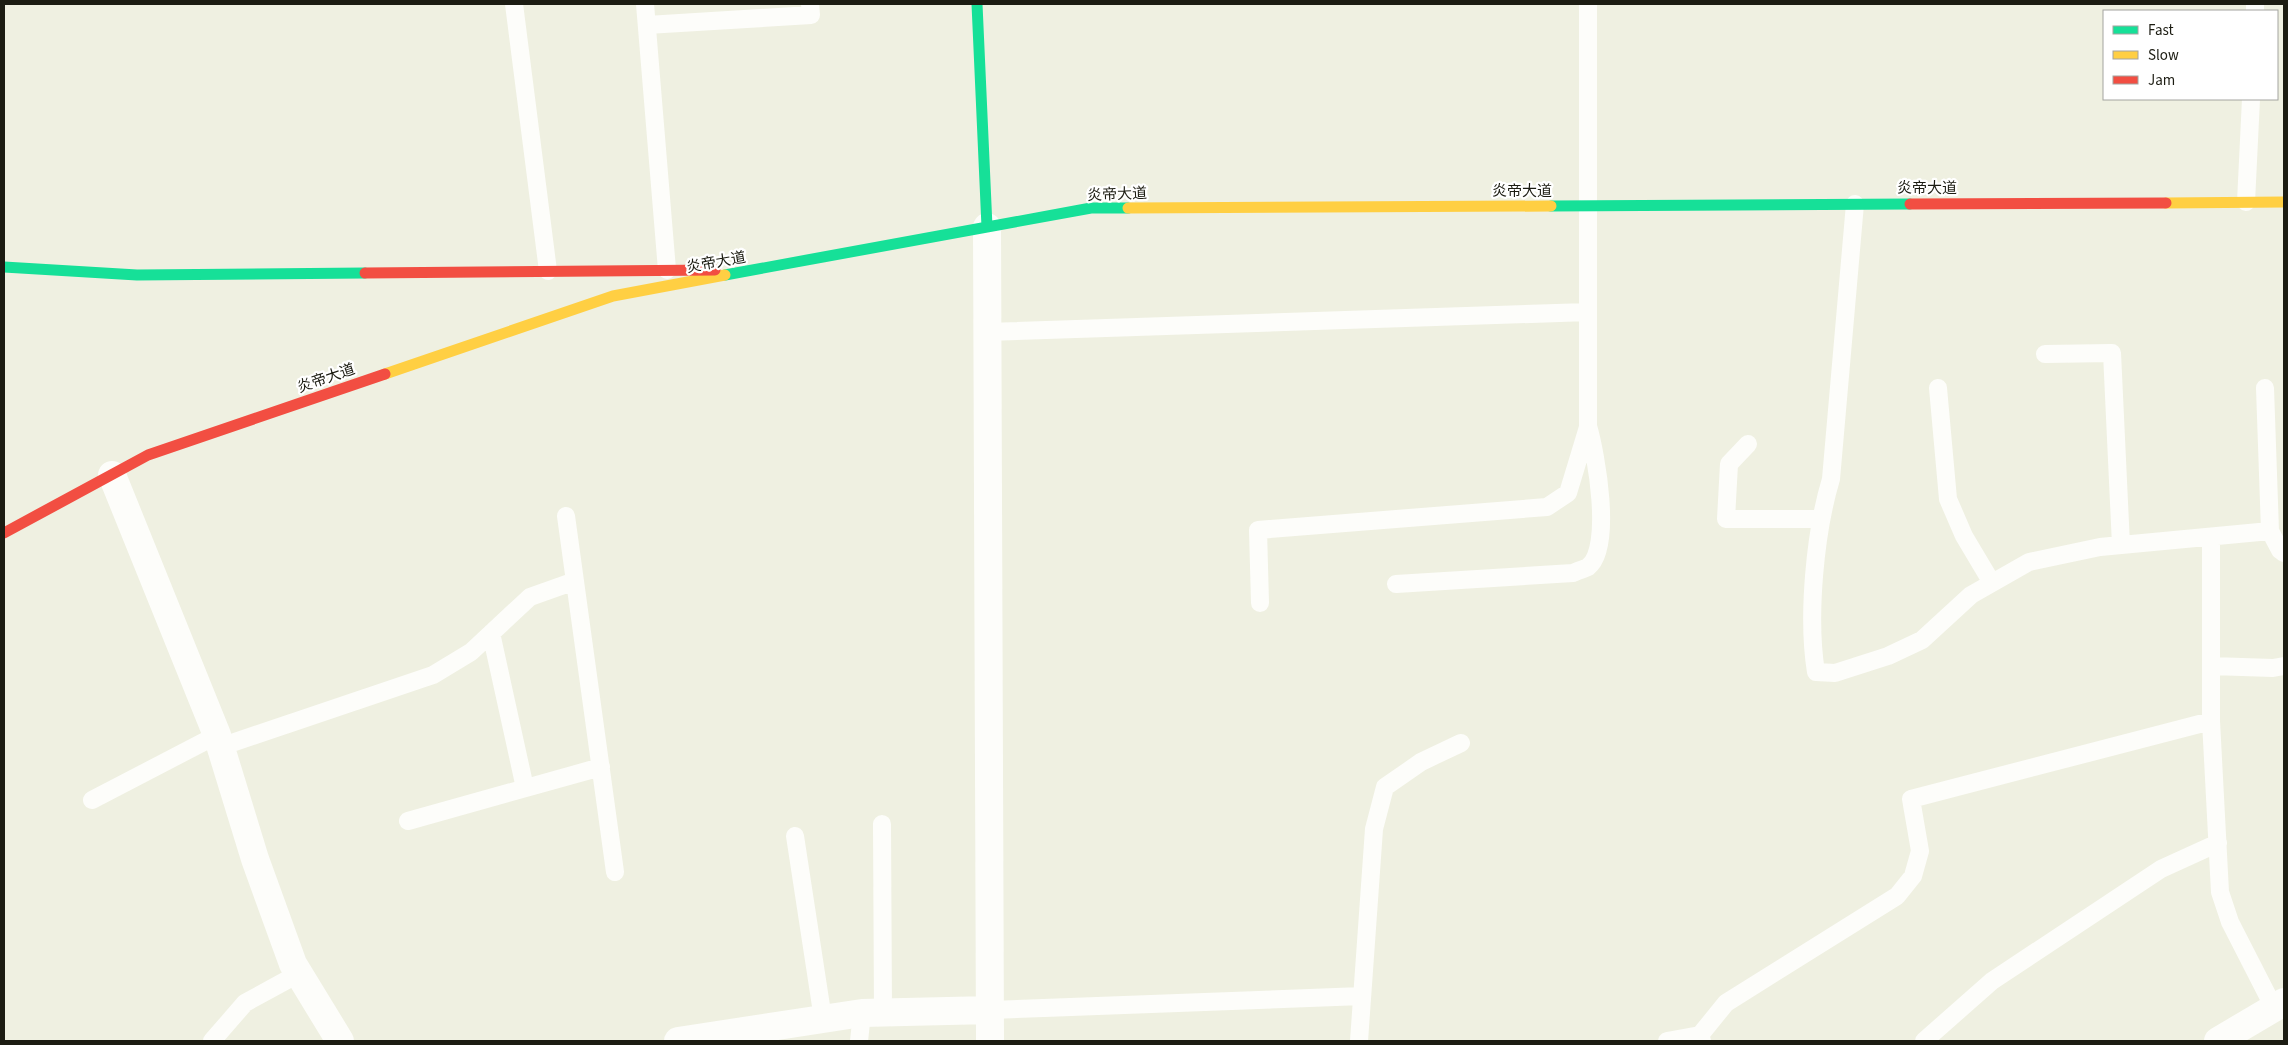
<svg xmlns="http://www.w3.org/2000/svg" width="2288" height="1045" viewBox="0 0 2288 1045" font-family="'Source Sans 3','Noto Sans SC',sans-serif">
  <rect width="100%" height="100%" fill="#eff0e1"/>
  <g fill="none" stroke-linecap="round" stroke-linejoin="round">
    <!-- lane -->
    <path stroke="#fdfdfa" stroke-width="18" d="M514,4L548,271
      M645,4L667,270
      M2255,11V4
      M647,25L811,15L810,4
      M2246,202L2251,99
      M1855,204L1831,479C1815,532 1807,617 1816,672L1835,673L1888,656L1922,640L1971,595L2029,562L2100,547L2270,531L2280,550L2284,553
      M987,332L1588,312
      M2045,354L2112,353L2121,545
      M1938,388L1948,499L1964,536L1992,583
      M2265,388L2270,531
      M1748,444L1729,464L1726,519H1821
      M566,516L615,872
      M2211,537V721L2220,892L2230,922L2274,1008
      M1396,584L1573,573C1577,571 1584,569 1588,567C1613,548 1596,453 1588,426V4
      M1260,603L1258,530L1547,507L1568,493L1588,427
      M491,633L525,788
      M2211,666L2273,668L2284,666
      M220,747L433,675L471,652L530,597L575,581
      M92,800L217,735
      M408,821L601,767
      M882,824L883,1012
      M795,836L823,1019
      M991,1010L1362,996
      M212,1041L245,1003L298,974
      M859,1041L862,1013
      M1359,1041L1374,829L1385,787L1421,762L1461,743
      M1667,1041L1700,1035
      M1702,1041L1700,1035L1726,1003L1897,896L1913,876L1920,851L1911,799L2211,721
      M1924,1041L1992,981L2161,869L2218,843"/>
    <!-- street -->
    <path stroke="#fdfdfa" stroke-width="28" d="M987,227L990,1041
      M112,475L217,735L255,859L293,964L340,1041
      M678,1041L862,1013L991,1010
      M2218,1041L2284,1002"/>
    <!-- fast -->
    <path stroke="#16e098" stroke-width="11" d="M977,4L987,227
      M1551,206L1910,204
      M4,267L137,275L365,273
      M725,275L1091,208H1128"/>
    <!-- slow -->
    <path stroke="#ffcf43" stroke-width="11" d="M2166,203L2284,202
      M1128,208L1551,206
      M385,374L613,296L725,275"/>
    <!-- jam -->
    <path stroke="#f24e42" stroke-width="11" d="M1910,204L2166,203
      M365,273L715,270
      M4,533L148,455L385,374"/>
  </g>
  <g text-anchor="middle" stroke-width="4.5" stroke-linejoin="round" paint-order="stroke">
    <!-- street labels -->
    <g font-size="15" fill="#1c1c12" stroke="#fff">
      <text x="1927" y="193">炎帝大道</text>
      <text x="1522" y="196">炎帝大道</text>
      <text transform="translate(1117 194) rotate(-2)" y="5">炎帝大道</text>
      <text transform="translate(716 262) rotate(-10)" y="5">炎帝大道</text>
      <text transform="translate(326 378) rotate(-19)" y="5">炎帝大道</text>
    </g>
  </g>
  <!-- border -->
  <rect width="2288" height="1045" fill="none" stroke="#1c1c12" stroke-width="10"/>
  <!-- legend -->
  <rect x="2103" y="10" width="175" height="90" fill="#ffffff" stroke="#a4a4a0"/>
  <rect x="2113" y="26" width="25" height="8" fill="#16e098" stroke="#a4a4a0"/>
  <text x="2148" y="35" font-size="15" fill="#1c1c12">Fast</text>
  <rect x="2113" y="51" width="25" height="8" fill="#ffcf43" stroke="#a4a4a0"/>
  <text x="2148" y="60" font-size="15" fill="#1c1c12">Slow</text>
  <rect x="2113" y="76" width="25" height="8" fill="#f24e42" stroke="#a4a4a0"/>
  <text x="2148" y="85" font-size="15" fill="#1c1c12">Jam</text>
</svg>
